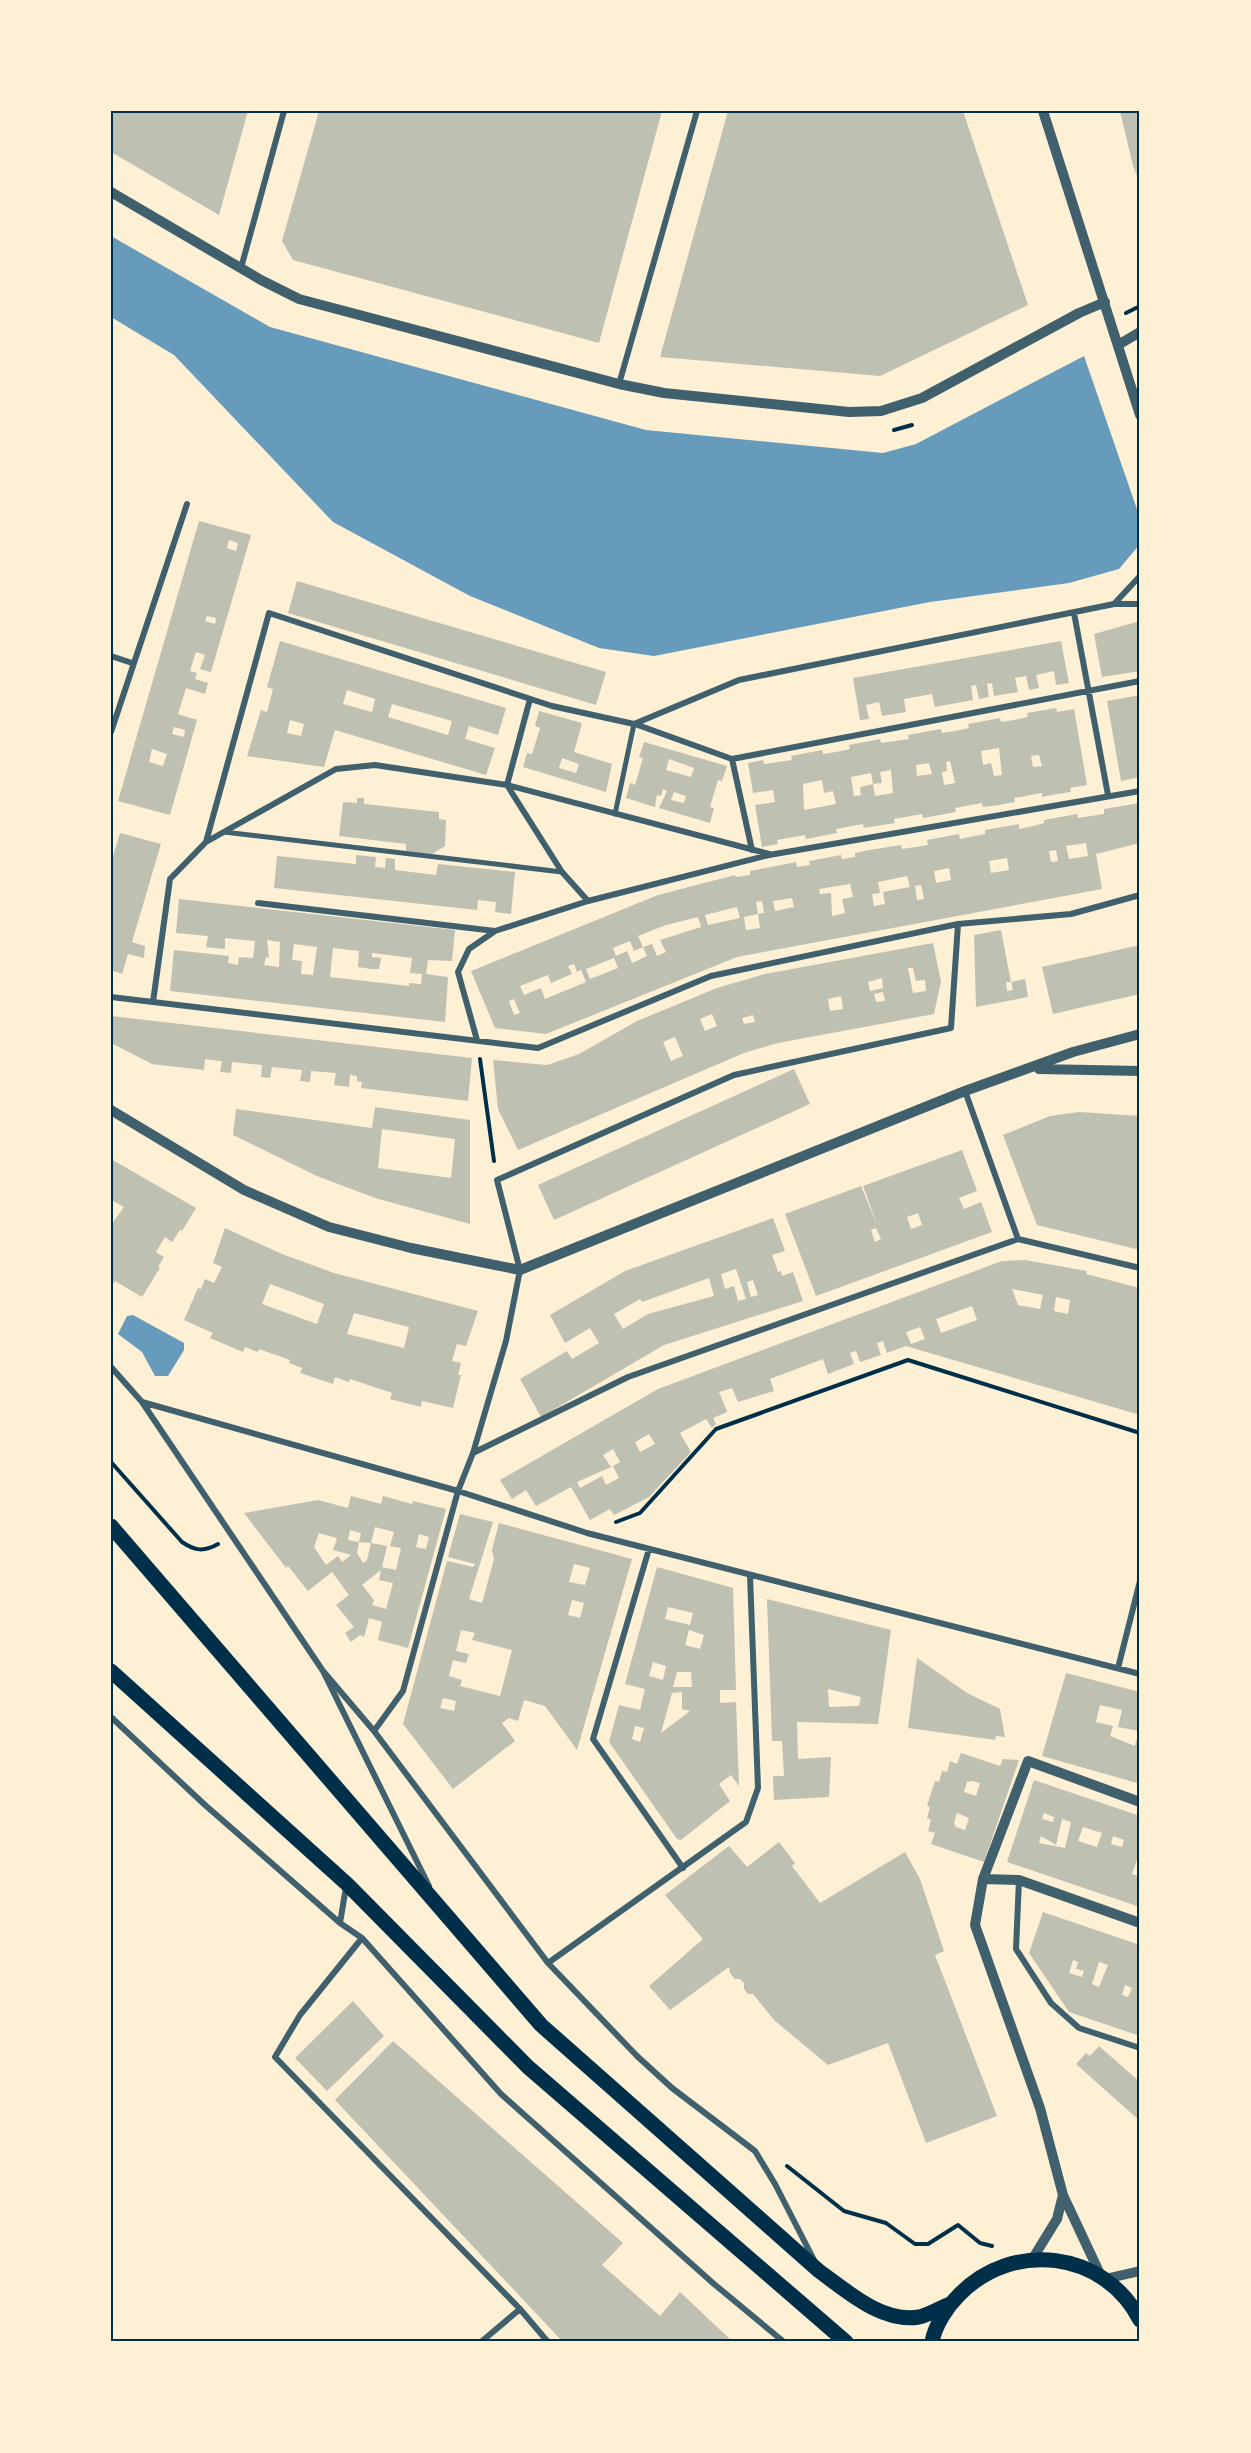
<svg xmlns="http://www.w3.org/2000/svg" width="1251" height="2453" viewBox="0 0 1251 2453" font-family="'PT Sans Narrow',sans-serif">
  <rect width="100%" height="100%" fill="#fdf0d5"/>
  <!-- water -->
  <path fill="#669bbc" d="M111,236L270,327L646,430L883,453L916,444L1084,356L1140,518V544L1119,569L1069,583L930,602L654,656L599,648L470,596L333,522L174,355L111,317Z
    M133,1315L184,1343V1350L168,1376H155L142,1352L118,1334L127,1316Z"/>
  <!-- building -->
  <path fill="#bec0b2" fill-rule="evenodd" d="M111,111H248L219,215L111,152Z
    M319,111H662L599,343L293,260L282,241Z
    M728,111H963L1028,305L880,376L660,357Z
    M1120,111H1140V183L1133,166Z
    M199,521L251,535L211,672L200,669L205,655L196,652L190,671L197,673L195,679L208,683L205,694L186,688L178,714L197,720L170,815L118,801ZM229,540L238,543L236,551L227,548ZM207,616L216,618L215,624L205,621ZM174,727L185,730L184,737L172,734ZM152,749L167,754L163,766L149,762Z
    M297,581L606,672L596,705L288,613Z
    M1140,621V671L1102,677L1094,634Z
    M280,641L506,708L498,735L469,726L465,739L495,748L486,775L335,730L324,767L247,756L261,710L267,712L273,689L267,687ZM347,690L375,699L372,712L343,704ZM392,704L452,721L448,735L388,717ZM290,720L304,724L301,736L287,733Z
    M1061,641L1069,683L1056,685L1054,671L1036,675L1039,688L1029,690L1026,676L1015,678L1018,692L994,696L992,683L987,684L989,697L979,699L976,685L971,686L973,700L935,707L932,694L904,699L906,712L882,716L879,702L866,705L869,719L860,720L853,678Z
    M1140,695V777L1121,781L1107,701Z
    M1056,708L1057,712L1074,709L1087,785L1070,788L1071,792L1057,794L1042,797V793L1014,798L1015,802L999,805L983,807L982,803L955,808L956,812L923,818L922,814L894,819L895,823L864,828L863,824L836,829L837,833L806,839L805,835L777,840L778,844L762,847L755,805L775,802L773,790L753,793L748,763L763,760L764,764L792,760L791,756L822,750L823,754L836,752L850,749L849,745L880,739L881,743L909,739L908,735L941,729L942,733L955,731L969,728L968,724L1000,718L1001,722L1014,720L1028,717L1027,713ZM999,748L1002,775L994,776L991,763L983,765L981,751ZM1039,755L1042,766L1033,767L1031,756ZM950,761L955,783L944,785L942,772L947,771L946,762ZM929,763L932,774L917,776L916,765ZM891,770L893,793L875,796L873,784L860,787L861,795L854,796L851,777L871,773L873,784L882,783L880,772ZM822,780L824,793L833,791L836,804L804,810L803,784Z
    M539,711L582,723L574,752L612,764L606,792L523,767L527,753L532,754L540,728L535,726ZM562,758L579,764L576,773L559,768Z
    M644,742L727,766L722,781L718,780L710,807L714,808L710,823L659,808L667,791L663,789L661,796L657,795L655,807L626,798L630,783L635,785L643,758L639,757ZM669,759L694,768L691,777L666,770ZM674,792L686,796L684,803L671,800Z
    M357,798H364V804L439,812V819L446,820L445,846L432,854L406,851V844L339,836L343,802L357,803Z
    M1140,803V843L1096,854L1102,889L737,957L546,1034L495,1028L471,971L658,895L735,875L736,877L750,875V871L796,862L797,867L810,865L809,861L841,855L842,859L855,857V853L869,850L901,845L902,849L928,845L927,840L959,834L960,839L985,834V830L1019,824V829L1033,826L1044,823V820L1077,814L1078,818L1104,814V809ZM1086,843L1088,856L1069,859L1066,846ZM1056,850L1058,861L1051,862L1049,851ZM1007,858L1009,870L991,873L989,861ZM949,868L951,880L936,883L934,871ZM907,876L910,887L883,892L885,904L874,906L872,894L880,893L878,882ZM850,884L853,897L842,899L845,913L832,916L831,893L820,894L819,889ZM921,885L924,899L917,900L915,886ZM792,898L794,907L775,911L773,901ZM762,901L764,913L758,914L760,928L746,930L744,917L758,914L756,902ZM737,907L740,918L708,925L705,915ZM698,917L701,927L660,940L666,952L657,956L652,944L643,947L647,956L632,963L627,951L616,956L613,948L630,941L634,951L643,947L638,936L666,925ZM614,958L618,968L590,979L586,969ZM574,964L577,972L581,970L586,982L545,999L541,988L524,995L520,986L548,975L551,983L572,974L568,966ZM514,999L520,1013L514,1015L509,1001Z
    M120,833L161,844L132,942L145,946L144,958L128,954L122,974L111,970V863Z
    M356,855L376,857L375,867L385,868L386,858L395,859V870L436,875L438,864L515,872L511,914L495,912L496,902L478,900L477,910L274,888L277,856L356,864Z
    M179,899L455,930L452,961L428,960L426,974L448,977L445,1022L170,991L174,950L229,956L228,963L238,965L239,957L253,958L255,941L225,938V949L206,947L208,936L176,933ZM267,940L280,942L279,967L264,965L266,957L269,958ZM294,944L317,947L313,975L301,974L302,961L292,960ZM333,948L359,951L358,967L371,969H379L381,958L372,957V953L412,958L410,973L422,974L421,984L409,983V986L330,977Z
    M1001,930L1011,982H1006L1007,991L1013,990L1011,982L1025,979L1028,997L976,1007L974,935Z
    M933,943L941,981L934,1014L778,1043L744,1053L518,1150L498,1109L493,1060L547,1065L579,1054L637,1021L717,988L765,974ZM908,968H913L916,981L925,980L926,991L913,993ZM882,978L883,988L870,991L868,982ZM883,992L885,1001L876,1002L874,994ZM841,996L843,1009L830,1011L828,999ZM712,1014L717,1026L705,1031L700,1019ZM753,1015L755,1022L744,1024L742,1018ZM675,1037L683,1056L671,1061L663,1042Z
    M1140,945V994L1053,1014L1042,967Z
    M111,1016L472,1058L468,1101L361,1088L362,1082L357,1081V1076L350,1075L349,1087L334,1085L336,1073L311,1071L310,1082L300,1081L302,1070L272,1067L270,1078L261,1077L262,1065L232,1062L231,1073L220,1072L222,1061H219L205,1059L204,1070L152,1064L111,1043Z
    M794,1069L810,1104L554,1220L538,1185Z
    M375,1107L470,1120V1224L375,1198L317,1176L233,1135L236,1109L372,1128ZM382,1129L455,1139L451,1178L378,1168Z
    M1079,1112L1140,1116V1250L1037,1225L1003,1135L1050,1116Z
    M962,1150L977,1191L959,1198L964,1209L981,1202L992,1232L816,1296L785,1214L861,1186L878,1227L863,1186ZM918,1213L922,1225L911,1229L907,1217ZM876,1228L881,1239L875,1242L871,1230Z
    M111,1159L196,1208L182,1231L180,1230L172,1242L165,1237L156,1252L164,1257L158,1267L160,1268L142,1297L115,1281L111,1287V1225L124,1207L111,1200Z
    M773,1218L785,1251L772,1255L778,1272L781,1271L782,1276L793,1272L803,1301L664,1345L541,1417L520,1379L567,1351L572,1359L599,1343L590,1328L565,1343L550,1315L625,1271ZM736,1269L746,1299L738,1301L734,1286L725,1289L721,1274ZM709,1278L714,1296L648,1314L623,1329L614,1314L640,1299L642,1302ZM753,1280L758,1295L751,1297L747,1282Z
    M225,1228L282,1254L334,1273L478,1311L466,1346L457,1344L452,1361L461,1363L458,1375H461L453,1408L422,1401L421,1407L390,1399L392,1393L350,1379L349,1382L335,1377L333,1384L300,1373L302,1368L289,1363L290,1360L259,1349L258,1352L245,1347L243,1352L210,1338L213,1333L184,1320L198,1288L201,1289L205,1279L214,1283L222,1267L213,1263ZM270,1284L324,1304L317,1324L262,1304ZM354,1313L409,1327L404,1348L347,1334Z
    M1025,1260L1087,1271L1086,1274L1140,1288V1415L906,1346L887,1353L883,1341L877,1343L881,1355L860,1362L856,1351L850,1353L854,1364L828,1374L823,1359L770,1379L774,1391L738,1402L732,1388L719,1392L727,1411L725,1413L713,1418L716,1424L712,1428L706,1419L680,1433L691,1452L649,1497L614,1515L610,1509L590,1520L571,1487L536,1506L526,1490L512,1499L500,1480L658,1389L1002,1261ZM1012,1289L1043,1295L1040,1309L1018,1305ZM1056,1297L1070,1300L1068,1314L1054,1311ZM972,1306L977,1320L941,1333L936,1319ZM920,1327L925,1339L911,1344L906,1332ZM649,1434L655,1444L640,1452L635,1442ZM613,1449L620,1462L613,1466L619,1478L606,1485L602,1476L580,1488L577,1482L611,1467L603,1455Z
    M351,1496L381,1504L383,1496L412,1504L413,1501L446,1509L408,1648L378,1640L382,1622L369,1618L364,1637L360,1635L351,1642L345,1633L354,1627L336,1605L349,1595L332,1572L308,1591L288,1566L286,1568L244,1513L318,1500L348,1508ZM375,1527L394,1532L390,1546L401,1548L396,1570L382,1567L387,1546L371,1543L367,1560L363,1563L357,1553L359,1542L348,1540L350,1530L361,1533L359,1542L371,1543ZM319,1533L337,1538L333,1550L351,1555L342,1562L338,1556L326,1565L314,1547ZM419,1534L429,1537L426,1549L416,1547ZM381,1570L379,1580L393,1583L386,1609L372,1605L374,1600L362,1585Z
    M460,1514L493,1522L469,1599L482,1603L494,1559L492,1550L499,1523L632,1559L577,1750L545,1706L524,1700L518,1721L509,1718L502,1723L515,1741L453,1789L403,1724L447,1561L473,1567L475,1564L448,1557ZM574,1564L590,1568L585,1585L569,1582ZM572,1600L584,1603L580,1618L568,1615ZM461,1630L475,1633L472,1640L512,1650L500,1696L460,1686L462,1680L449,1676L453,1660L466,1663L469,1654L456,1651ZM443,1698L456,1701L454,1711L440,1708Z
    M657,1567L733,1588L736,1690H720V1703L736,1702L739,1786L731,1775L719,1784L730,1801L681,1840L677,1839L609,1742L619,1705L640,1710L645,1689L625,1684ZM668,1607L693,1613L690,1625L665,1619ZM689,1630L704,1635L700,1649L685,1645ZM653,1662L666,1666L663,1680L649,1676ZM677,1672H691L692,1687H673ZM682,1692V1709L690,1711L661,1733L672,1693ZM635,1726L644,1728L640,1742L632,1739Z
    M767,1599L891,1630L878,1724L797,1722L798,1759L831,1757L829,1797L774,1800L773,1776H784L782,1741H772ZM828,1689L861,1697L859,1706L829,1707Z
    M917,1658L967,1693L1000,1709L1005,1737L996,1736L995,1740L908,1728Z
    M1066,1673L1140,1692V1775L1137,1783L1042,1756ZM1100,1705L1122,1710L1118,1727L1139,1731L1135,1746L1110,1736L1113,1726L1096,1722Z
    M961,1753L1000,1766L1003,1759L1019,1760L984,1862L931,1844L935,1833L928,1831L931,1820L927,1818L930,1807L927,1806L935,1781L939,1782L942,1771L947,1772L950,1761L957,1764ZM972,1781L980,1783L976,1796L964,1792L967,1782ZM957,1813L969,1818L965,1830L956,1827L954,1823Z
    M1034,1780L1140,1816V1851L1132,1874L1140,1877V1907L1007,1862ZM1044,1813L1054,1817L1053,1822L1042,1819ZM1062,1819L1071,1822L1065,1848L1039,1843L1041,1836L1056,1845ZM1083,1827L1102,1833L1097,1847L1078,1841ZM1113,1836L1124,1840L1122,1847L1111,1844Z
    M779,1842L795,1863L792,1866L820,1903L905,1852L920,1879L944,1951L935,1955L997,2116L926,2143L888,2043L828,2065L774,2020L753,1994H748L744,1989V1983L740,1979H735L730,1973L729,1967L670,2010L649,1986L703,1939L665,1895L729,1846L747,1867Z
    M1043,1912L1140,1945V2036L1069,2012L1029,1953ZM1073,1960L1078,1962L1076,1969L1084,1971L1082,1977L1069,1973ZM1099,1962L1108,1965L1099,1987L1092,1984ZM1125,1985L1132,1988L1128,1997L1122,1995Z
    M353,2001L384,2036L327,2091L295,2058Z
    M393,2041L623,2243L602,2265L660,2316L680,2292L733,2342H563L335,2100Z
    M1099,2046L1140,2082V2121L1076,2064L1086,2053L1090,2056Z"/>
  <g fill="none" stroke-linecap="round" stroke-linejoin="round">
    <!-- path -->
    <path stroke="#003049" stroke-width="4" d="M1126,313L1140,306
      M894,430L912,425
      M480,1059L494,1161
      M111,1462L182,1542C195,1551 204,1552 218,1544
      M616,1522L640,1513L716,1429L908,1360L1140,1433
      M787,2166L844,2211L886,2223L915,2244H928L958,2225L980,2243L992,2246"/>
    <!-- pedestrian -->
    <path stroke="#3f606c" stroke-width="5" d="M615,814L634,724
      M224,832L562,872"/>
    <!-- minor -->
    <path stroke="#3f606c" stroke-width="6" d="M241,268L284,111
      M619,384L697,111
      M1114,604L1140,576
      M1074,613L1108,795
      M111,656L132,663
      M530,699L507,785L562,872L588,901
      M635,724L732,759L1140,681
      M111,732L187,504
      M732,759L752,850
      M206,842L336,769L375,765L507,785L769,854
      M258,903L495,931
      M111,997L538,1048L711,976L958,924L1071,914L1140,895
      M153,1002L170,879L206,842L269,613L552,706L634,724L739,680L1114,604H1140
      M477,1040L458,972L469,949L495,931L588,901L769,855L1140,791
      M965,1091L1018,1239
      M1018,1239L1140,1268
      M111,1367L142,1402L323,1671L429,1886
      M142,1402L458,1491L587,1533L1140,1674
      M473,1453L628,1377L1018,1239
      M649,1549L593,1739L683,1868
      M1118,1668L1140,1581
      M323,1671L374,1731L548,1963L637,2056L672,2088L755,2151L775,2184L814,2260
      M111,1717L205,1805L340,1923L362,1938L501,2094L714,2284L784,2342
      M374,1731L403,1691L458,1491L473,1453L506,1341L520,1270L497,1180L734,1075L951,1028L958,924
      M1019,1880L1016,1949L1051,2003L1079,2028L1140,2048
      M340,1923L346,1887
      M362,1938L300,2015L275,2057L520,2309L548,2342
      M548,1963L746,1822L758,1788L750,1575
      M481,2342L520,2309"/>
    <!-- tertiary -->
    <path stroke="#3f606c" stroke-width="10" d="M1043,111L1140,415
      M111,192L261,280L299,299L619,384L664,393L849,412L881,411L922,398L1079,313L1105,302
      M1118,345L1140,332
      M1039,1069L1140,1071
      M111,1110L244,1190L329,1227L411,1248L520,1270L965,1091L1073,1052L1140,1034
      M983,1879L1019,1880L1140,1923
      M1033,2258L1057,2219L1063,2195
      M1101,2276L1063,2195L1040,2108L975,1925L983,1879L1028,1761L1140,1802
      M1105,2279L1140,2271"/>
    <!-- primary -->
    <path stroke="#003049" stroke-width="15" d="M111,1526L541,2025L819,2271C848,2292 882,2323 919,2317C929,2315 940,2308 950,2304
      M111,1671L347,1884L528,2067L846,2342
      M932,2342C935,2325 947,2307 959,2295C1012,2240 1104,2250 1140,2320"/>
  </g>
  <!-- border -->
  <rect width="1251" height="2453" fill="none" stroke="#fdf0d5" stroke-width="225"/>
  <rect x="112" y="112" width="1026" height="2228" fill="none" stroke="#003049" stroke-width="2"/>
</svg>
